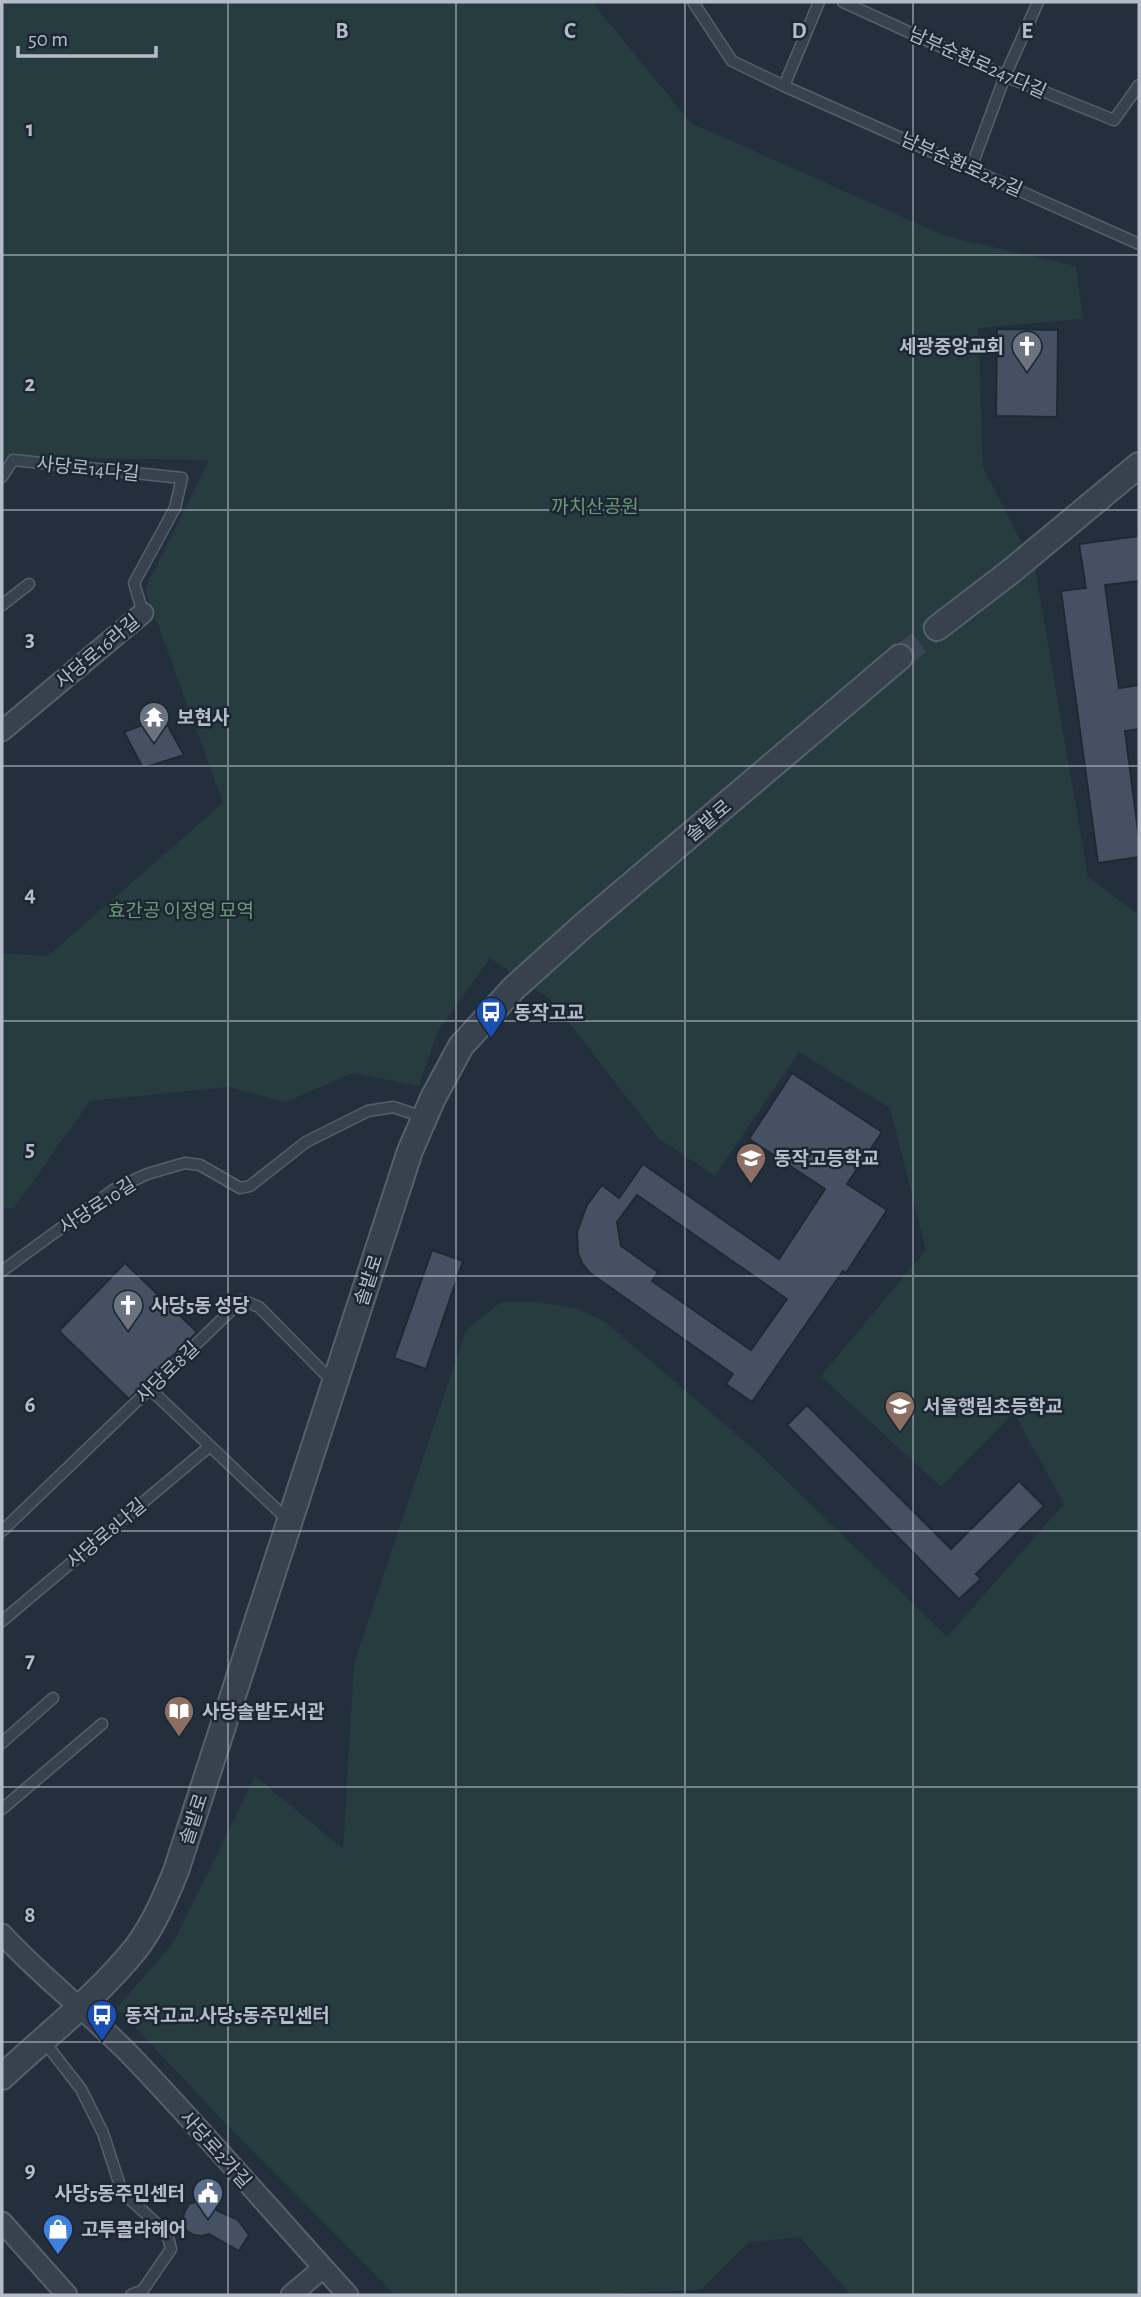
<svg xmlns="http://www.w3.org/2000/svg" width="1141" height="2297" viewBox="0 0 1141 2297" font-family="'Alegreya Sans','Noto Sans KR',sans-serif">
  <rect width="100%" height="100%" fill="#242f3e"/>
  <!-- green -->
  <path fill="#263c3f" d="M2,2H592L691,123L945,236L1076,266L1083,319L978,328L983,467L1035,569L1088,877L1139,915V2295H851L800,2237L749,2242L701,2290L567,2295H395L227,2125L117,2008L174,1942L255,1776L343,1849L354,1663L466,1330L501,1302H537L575,1308L604,1321L758,1453L947,1637L1064,1504L1014,1413L941,1487L821,1376L926,1250L890,1108L799,1052L715,1176L659,1139L552,1001L490,958L437,1033L419,1086L353,1073L286,1102L228,1087L90,1101L14,1208H2V953L48,956L223,803L145,589L209,460L2,457Z"/>
  <!-- building -->
  <path fill="#455162" stroke="#1f2835" stroke-width="2" fill-rule="evenodd" d="M997,329L1058,330L1057,417L996,416Z
    M1139,536V581L1105,585L1119,688L1139,685V729L1125,731L1139,839V857L1098,863L1061,591L1086,588L1079,544Z
    M163,717L184,755L143,768L124,732Z
    M792,1073L882,1132L847,1184L887,1210L846,1273L843,1271L752,1402L726,1384L733,1374L590,1273L582,1263L578,1253L577,1232L587,1205L602,1185L619,1198L643,1164L779,1259L825,1189L749,1139ZM637,1195L787,1299L751,1350L652,1281L658,1272L621,1246L617,1222Z
    M432,1250L463,1261L426,1369L394,1358Z
    M125,1263L197,1332L129,1399L59,1331Z
    M807,1405L951,1549L1019,1481L1044,1506L976,1574L981,1579L959,1599L787,1425Z
    M197,2201L238,2220L249,2235L239,2251L209,2234L202,2236L194,2235L187,2231L183,2224L184,2213L189,2204Z"/>
  <g fill="none" stroke-linecap="round" stroke-linejoin="round">
    <!-- tertiary-tunnel -->
    <path stroke="#3a4453" stroke-width="24" stroke-dasharray="24 12" stroke-linecap="butt" d="M900,657L937,628"/>
    <!-- service casing -->
    <g stroke="#565f6c" stroke-width="13">
      <path id="service" d="M693,2L732,61L784,86L1139,244
        M843,2L1005,76L1114,120L1139,85
        M784,86L819,2
        M971,168L1005,76L1038,2
        M2,477L13,460L182,478L175,508L134,583L143,613
        M2,605L29,584
        M2,1271L113,1190L147,1174L185,1163L200,1165L240,1188L250,1186L306,1142L368,1111L393,1107L423,1117
        M150,1389L289,1521
        M2,1531L242,1300L259,1307L332,1381
        M2,1621L210,1446
        M2,1743L53,1698
        M2,1809L102,1724
        M43,2040L81,2089L103,2133L122,2192L167,2233L171,2249L143,2290L131,2295"/>
    </g>
    <!-- minor casing -->
    <g stroke="#565f6c" stroke-width="23">
      <path id="minor" d="M2,731L143,613
        M2,1934C44,1980 95,2017 137,2062C209,2138 278,2218 348,2295
        M2,2222L67,2295
        M291,2295L323,2268"/>
    </g>
    <!-- tertiary casing -->
    <g stroke="#565f6c" stroke-width="28">
      <path id="tertiary" d="M937,628L1010,572L1139,465
        M2,2077C47,2035 98,1996 137,1947C154,1924 165,1898 176,1871L410,1151L433,1098L461,1046L514,988L584,925L900,657"/>
    </g>
    <!-- service -->
    <use href="#service" stroke="#38414e" stroke-width="10"/>
    <!-- minor -->
    <use href="#minor" stroke="#38414e" stroke-width="19"/>
    <!-- tertiary -->
    <use href="#tertiary" stroke="#38414e" stroke-width="24"/>
  </g>
  <!-- grid -->
  <path fill="none" stroke="#b4bcc9" stroke-width="2" stroke-opacity="0.55" d="M228,2V2295M456,2V2295M685,2V2295M913,2V2295M2,255H1139M2,510H1139M2,766H1139M2,1021H1139M2,1276H1139M2,1531H1139M2,1787H1139M2,2042H1139"/>
  <!-- icons -->
  <defs>
    <g id="church-pin" transform="scale(1.575)"><path d="M0 17L-7.5 6A9.5 9.5 0 1 1 7.5 6Z" fill="#6b7280" stroke="#1d2633"/><path d="M-1.2-6h2.4v3.5h3.3v2.4h-3.3V6h-2.4V-.1h-3.3v-2.4h3.3Z" fill="#fff"/></g>
    <g id="temple-pin" transform="scale(1.575)"><path d="M0 17L-7.5 6A9.5 9.5 0 1 1 7.5 6Z" fill="#6b7280" stroke="#1d2633"/><path d="M0-6L5-2H3V0L6.5 2.5H4V6H1.5V3h-3V6H-4V2.5H-6.5L-3 0V-2H-5Z" fill="#fff"/></g>
    <g id="bus-pin" transform="scale(1.575)"><path d="M0 17L-7.5 6A9.5 9.5 0 1 1 7.5 6Z" fill="#1a4fb4" stroke="#1d2633"/><path d="M-5-6H5V4H4V6H2V4H-2V6H-4V4H-5ZM-3.5-4V0h7V-4ZM-3.5 1.2v1.5H-2V1.2ZM2 1.2v1.5H3.5V1.2Z" fill="#fff"/></g>
    <g id="school-pin" transform="scale(1.575)"><path d="M0 17L-7.5 6A9.5 9.5 0 1 1 7.5 6Z" fill="#8d6e63" stroke="#1d2633"/><path d="M0-5L7-2L0 1L-7-2ZM-4 1L0 2.5L4 1V4Q0 6-4 4Z" fill="#fff"/></g>
    <g id="library-pin" transform="scale(1.575)"><path d="M0 17L-7.5 6A9.5 9.5 0 1 1 7.5 6Z" fill="#8d6e63" stroke="#1d2633"/><path d="M-6-4Q-3-5.5-.7-3.5V5Q-3 3-6 4ZM6-4Q3-5.5 .7-3.5V5Q3 3 6 4Z" fill="#fff"/></g>
    <g id="civic-pin" transform="scale(1.575)"><path d="M0 17L-7.5 6A9.5 9.5 0 1 1 7.5 6Z" fill="#5c6f8a" stroke="#1d2633"/><path d="M-.6-6.5H3V-4.5H.6V-3L4-1V1h2V6H-6V1h2V-1L-.6-3ZM-1.2 2.5V6h2.4V2.5Z" fill="#fff"/></g>
    <g id="shop-pin" transform="scale(1.575)"><path d="M0 17L-7.5 6A9.5 9.5 0 1 1 7.5 6Z" fill="#3f7fe0" stroke="#1d2633"/><path d="M-5-2.5h2.3a2.7 3.5 0 0 1 5.4 0H5L5.5 6h-11ZM-1.5-2.5h3a1.5 2.3 0 0 0-3 0Z" fill="#fff"/></g>
  </defs>
  <g fill-rule="evenodd">
    <use href="#church-pin" x="1027" y="346"/>
    <use href="#temple-pin" x="154" y="717"/>
    <use href="#bus-pin" x="491" y="1012"/>
    <use href="#school-pin" x="751" y="1158"/>
    <use href="#church-pin" x="128" y="1305"/>
    <use href="#school-pin" x="900" y="1406"/>
    <use href="#library-pin" x="179" y="1711"/>
    <use href="#bus-pin" x="102" y="2015"/>
    <use href="#civic-pin" x="208" y="2193"/>
    <use href="#shop-pin" x="58" y="2229"/>
  </g>
  <g text-anchor="middle" stroke-width="5" stroke-linejoin="round" paint-order="stroke">
    <!-- street labels -->
    <g font-size="19" fill="#b4bcc9" stroke="#1d2633">
      <text transform="translate(978 62) rotate(24)" y="7">남부순환로247다길</text>
      <text transform="translate(962 164) rotate(24)" y="7">남부순환로247길</text>
      <text transform="translate(88 468) rotate(6)" y="7">사당로14다길</text>
      <text transform="translate(97 651) rotate(-40)" y="7">사당로16라길</text>
      <text transform="translate(708 820) rotate(-40)" y="7">솔밭로</text>
      <text transform="translate(97 1205) rotate(-33)" y="7">사당로10길</text>
      <text transform="translate(368 1280) rotate(-72)" y="7">솔밭로</text>
      <text transform="translate(167 1372) rotate(-44)" y="7">사당로8길</text>
      <text transform="translate(106 1533) rotate(-40)" y="7">사당로8나길</text>
      <text transform="translate(193 1819) rotate(-72)" y="7">솔밭로</text>
      <text transform="translate(216 2149) rotate(48)" y="7">사당로2가길</text>
    </g>
    <!-- poi labels -->
    <g font-size="19" font-weight="bold" fill="#b4bcc9" stroke="#1d2633" text-anchor="start">
      <text x="1004" y="353" text-anchor="end">세광중앙교회</text>
      <text x="177" y="724">보현사</text>
      <text x="514" y="1019">동작고교</text>
      <text x="774" y="1165">동작고등학교</text>
      <text x="151" y="1312">사당5동 성당</text>
      <text x="923" y="1413">서울행림초등학교</text>
      <text x="202" y="1718">사당솔밭도서관</text>
      <text x="125" y="2022">동작고교.사당5동주민센터</text>
      <text x="185" y="2200" text-anchor="end">사당5동주민센터</text>
      <text x="81" y="2236">고투콜라헤어</text>
    </g>
    <!-- park labels -->
    <g font-size="19" fill="#6b9a76" stroke="#1d2633">
      <text x="595" y="513">까치산공원</text>
      <text x="181" y="917">효간공 이정영 묘역</text>
    </g>
  </g>
  <g font-size="23" text-anchor="middle" font-weight="bold" fill="#b4bcc9" stroke="#1d2633" stroke-width="5" stroke-linejoin="round" paint-order="stroke">
    <text x="342" y="38">B</text>
    <text x="570" y="38">C</text>
    <text x="799" y="38">D</text>
    <text x="1027" y="38">E</text>
    <text x="30" y="136">1</text>
    <text x="30" y="391">2</text>
    <text x="30" y="646">3</text>
    <text x="30" y="901">4</text>
    <text x="30" y="1156">5</text>
    <text x="30" y="1412">6</text>
    <text x="30" y="1667">7</text>
    <text x="30" y="1922">8</text>
    <text x="30" y="2177">9</text>
  </g>
  <!-- border -->
  <rect width="1141" height="2297" fill="none" stroke="#b4bcc9" stroke-width="7"/>
  <!-- scale -->
  <path d="M18 46v10h138v-10" fill="none" stroke="#b4bcc9" stroke-width="3.5"/>
  <text x="28" y="46" font-size="21" fill="#b4bcc9" stroke="#1d2633" stroke-width="5" paint-order="stroke">50 m</text>
</svg>
